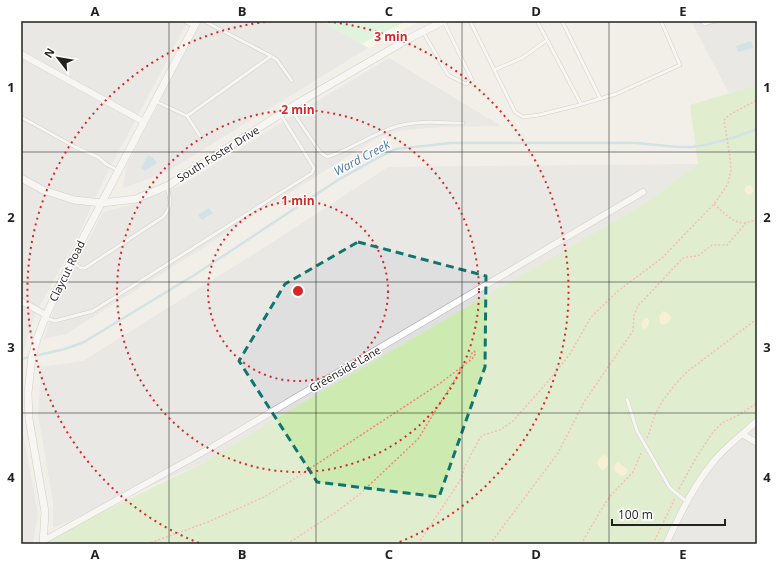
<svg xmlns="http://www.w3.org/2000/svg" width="778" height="565" viewBox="0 0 778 565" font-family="'Open Sans',sans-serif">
  <rect width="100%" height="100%" fill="#f2efe9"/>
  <!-- residential -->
  <path fill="#e0dfdf" d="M21,21H188L104,179L76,240L36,313L27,338L21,364Z
    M200,21H322L368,48L165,173L123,188L126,167Z
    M691,21H757V85L729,93Z
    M389,58L501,126L440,127L396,131L377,138L66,334L44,339L56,304L103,212L134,204L182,185L279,124Z
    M698,164L647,202L265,425L205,462L53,528V502L38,415L41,367L83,361L273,242L388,167Z
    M757,421V544H668L715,459Z
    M21,423L38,514L33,544H21Z"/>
  <!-- education -->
  <path fill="#ffffe5" d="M322,21H420L369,48Z"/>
  <!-- grass -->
  <path fill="#cdebb0" d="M757,85V421L715,459L668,544H42L43,541L205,462L273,420L647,202L698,164L690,105Z"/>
  <!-- sand -->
  <path fill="#fff1ba" d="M744.5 190a4.5 4.5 0 1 1 9 0a4.5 4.5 0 1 1-9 0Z
    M663,311L668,313L671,317L669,322L663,325L660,323L659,317Z
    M647,318L649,320C649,325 647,329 643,329L641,324L644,319Z
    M605,455L608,458C609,462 608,469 603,470L601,469L597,463L600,457Z
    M618,462L628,470L626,474L622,476L615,472L614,466Z"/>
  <!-- park -->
  <path fill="#c8facc" d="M322,21H406L361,44Z"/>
  <!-- water -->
  <path fill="#aad3df" d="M751,41L753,48L738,52L736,46Z
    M148,155L153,158L157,163L145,171L141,168Z
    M209,208L213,213L202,220L198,215Z"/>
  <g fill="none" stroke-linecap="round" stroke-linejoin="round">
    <!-- stream -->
    <path stroke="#aad3df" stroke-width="2.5" d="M21,359L65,349L84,342L196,274L338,180L383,155L396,149L451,143H636L678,147H692L705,145L732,138L757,129"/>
    <!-- service casing -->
    <g stroke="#a9a9a9" stroke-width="4">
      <path id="service" d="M204,21L271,56L277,60L292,81
        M470,21L515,112L523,117L539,115L579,105L616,94L680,65L661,21
        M537,21L581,104
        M562,21L600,98
        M702,21L704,24L715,21
        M423,32L448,75L466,84L472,80L444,22
        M494,70L522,58L547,40
        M155,101L187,116L202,139
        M290,108L320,152L327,157C352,149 373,133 398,126C418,120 442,123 463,123
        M187,116L271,56
        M21,117L75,147L98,157L106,164L119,171
        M71,261L81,268H85L163,217C173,205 170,201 167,186
        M45,318L55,321L93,311L312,173L314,168L281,115
        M627,399L637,431L670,488L687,502"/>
    </g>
    <!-- minor casing -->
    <g stroke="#a9a9a9" stroke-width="7">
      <path id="minor" d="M187,21L194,25
        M21,54L144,122
        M21,301L46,315
        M742,434L757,443
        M43,541L212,447L643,192
        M666,544C680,515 693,486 714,461C724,448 744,433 757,421"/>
    </g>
    <!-- tertiary casing -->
    <g stroke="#a9a9a9" stroke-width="8">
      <path id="tertiary" d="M21,178L43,190L74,200L102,203L136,199L169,185L298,103L412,37L444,21
        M43,544L45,512L29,419L28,393L32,357L37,339L45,318L71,261L197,21"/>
    </g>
    <!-- path -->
    <path stroke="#fa8072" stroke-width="1.5" stroke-dasharray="2 2" stroke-linecap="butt" d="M714,204C729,217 737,229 757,219
      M647,438C651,430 652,420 657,411C664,397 676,383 688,371L757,319
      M679,489L696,458L713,432L722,423L739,415L757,403
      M147,544L208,522L264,497L291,481L387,418L439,384L472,359L476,353L474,351L472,353L469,360
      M287,544L336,512L361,493L418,439L460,371V368
      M418,544L461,479L465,466L480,438L483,435L500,430L513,421L545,385L570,354L591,317L618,291L662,258L714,204L726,187L728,183L731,170L730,157L724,120L729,115L757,100
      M490,544L558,453L584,402L633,331L634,315L638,306L682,259L686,257L698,256L712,245H727L746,223
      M581,544L604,505L611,495L633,472L642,451
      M653,544L675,498"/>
    <!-- service -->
    <use href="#service" stroke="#fff" stroke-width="3"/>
    <!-- minor -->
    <use href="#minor" stroke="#fff" stroke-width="6"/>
    <!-- tertiary -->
    <use href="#tertiary" stroke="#fff" stroke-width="7"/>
  </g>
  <!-- marked area -->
  <path d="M0 0H778V565H0ZM358,242L486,276L485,367L439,497L317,482L239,361L285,284Z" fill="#f2efe9" fill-opacity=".55" fill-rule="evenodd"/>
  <path fill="none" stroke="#0f766e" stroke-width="3" stroke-dasharray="8 5" stroke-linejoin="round" d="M358,242L486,276L485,367L439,497L317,482L239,361L285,284Z"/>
  <!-- grid -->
  <path fill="none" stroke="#222" stroke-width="1" stroke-opacity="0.55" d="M169,21V544M316,21V544M462,21V544M609,21V544M21,152H757M21,282H757M21,413H757"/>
  <!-- distance rings -->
  <g fill="none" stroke="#d62828" stroke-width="2" stroke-dasharray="2 4">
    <circle cx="298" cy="291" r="90"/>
    <circle cx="298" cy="291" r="181"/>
    <path d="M199 543A271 271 0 0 1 274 21M322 21A271 271 0 0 1 397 543"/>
  </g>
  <g text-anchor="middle" stroke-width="3" stroke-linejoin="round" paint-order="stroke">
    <!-- street labels -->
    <g font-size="11" fill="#222" stroke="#fff">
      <text transform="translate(218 154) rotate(-32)" y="4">South Foster Drive</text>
      <text transform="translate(67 271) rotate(-64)" y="4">Claycut Road</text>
      <text transform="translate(345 369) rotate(-30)" y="4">Greenside Lane</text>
    </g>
    <!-- water labels -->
    <g font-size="12" font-style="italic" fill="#4a7aab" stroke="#fff">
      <text transform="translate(362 158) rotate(-28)" y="4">Ward Creek</text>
    </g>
  </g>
  <circle cx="298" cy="291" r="6" fill="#d62828" stroke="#fff" stroke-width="2"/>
  <g font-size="12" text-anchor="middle" font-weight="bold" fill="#d62828" stroke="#fff" stroke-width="3" stroke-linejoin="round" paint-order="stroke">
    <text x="391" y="41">3 min</text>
    <text x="298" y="114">2 min</text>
    <text x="298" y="205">1 min</text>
  </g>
  <!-- border -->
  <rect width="778" height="565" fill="none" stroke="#ffffff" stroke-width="44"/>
  <!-- north arrow -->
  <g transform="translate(58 58) rotate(301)" stroke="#ffffff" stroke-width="3" paint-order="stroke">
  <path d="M0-3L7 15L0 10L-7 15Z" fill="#222222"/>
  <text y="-6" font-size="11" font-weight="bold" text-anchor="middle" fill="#222222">N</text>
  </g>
  <!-- scale -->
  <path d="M612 519v6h113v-6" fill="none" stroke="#222222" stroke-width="2"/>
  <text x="618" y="519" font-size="12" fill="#222222" stroke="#ffffff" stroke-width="3" paint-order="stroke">100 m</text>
  <rect x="22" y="22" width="734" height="521" fill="none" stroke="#222" stroke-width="1.5"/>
  <g font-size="13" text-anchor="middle" font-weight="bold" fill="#222">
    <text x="95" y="16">A</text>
    <text x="242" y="16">B</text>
    <text x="389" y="16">C</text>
    <text x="536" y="16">D</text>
    <text x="683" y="16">E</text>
    <text x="11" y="92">1</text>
    <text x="767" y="92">1</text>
    <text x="11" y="222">2</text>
    <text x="767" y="222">2</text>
    <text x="11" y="352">3</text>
    <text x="767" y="352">3</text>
    <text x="11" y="482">4</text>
    <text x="767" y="482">4</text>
    <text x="95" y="559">A</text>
    <text x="242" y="559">B</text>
    <text x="389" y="559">C</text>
    <text x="536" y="559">D</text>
    <text x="683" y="559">E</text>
  </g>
</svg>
